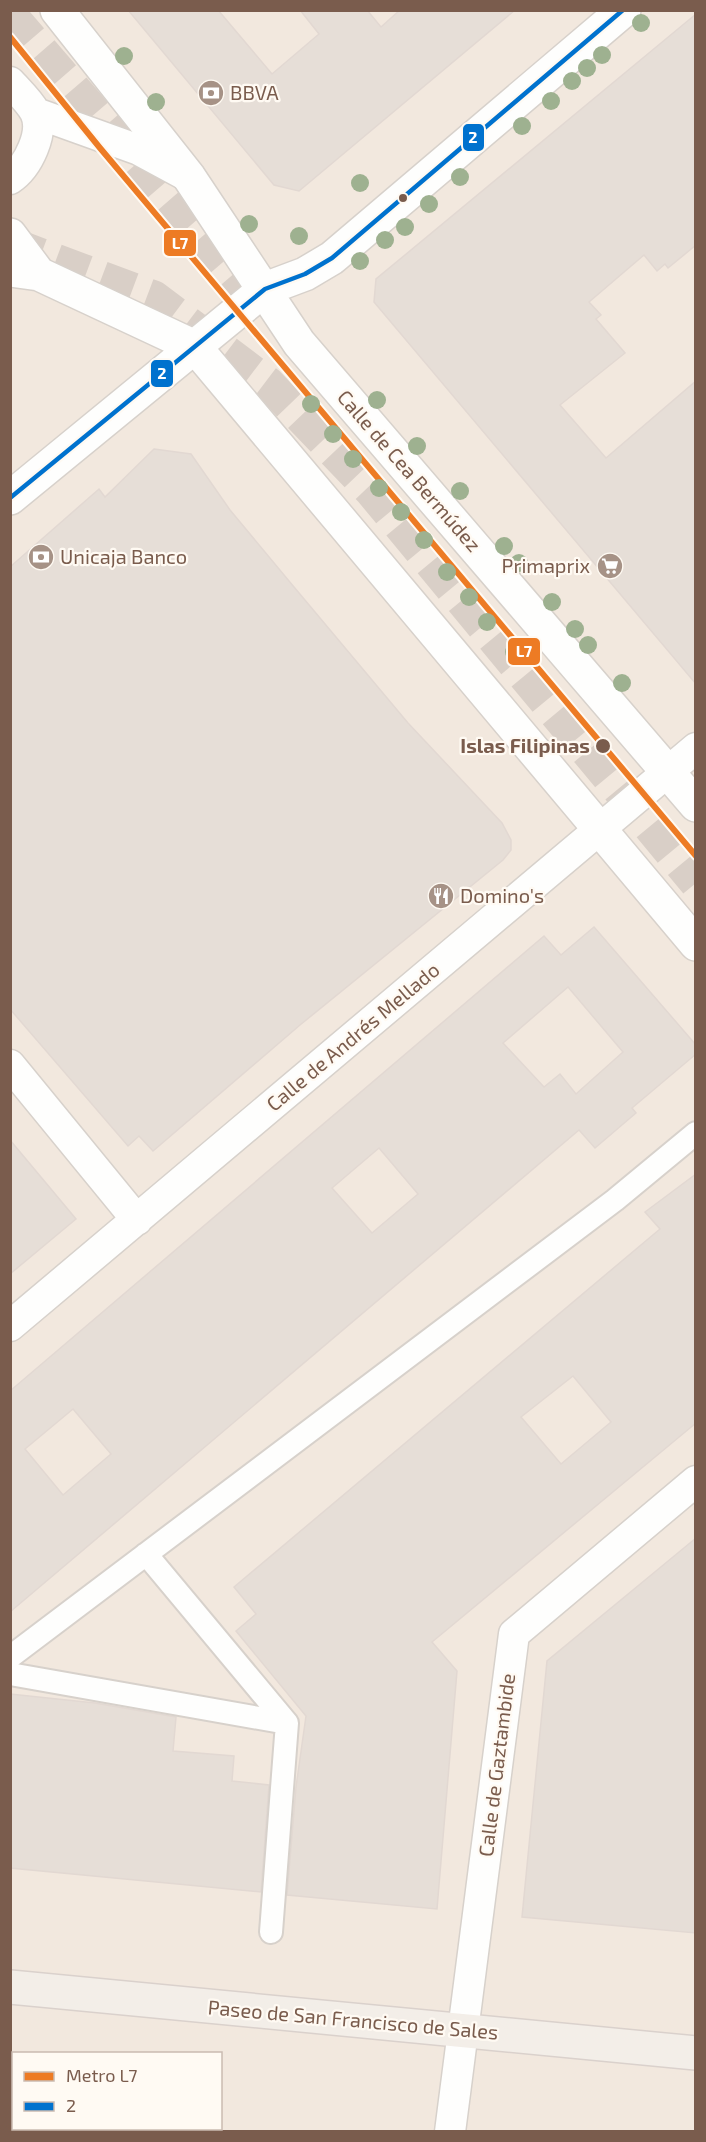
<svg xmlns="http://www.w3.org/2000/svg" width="706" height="2142" viewBox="0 0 706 2142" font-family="'Exo 2',sans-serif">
  <rect width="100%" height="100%" fill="#f9f5f0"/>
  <!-- residential -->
  <path fill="#f2e8de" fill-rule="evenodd" d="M11,11H695V2131L11,2132ZM14,2054H220V2128H14Z"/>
  <!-- building -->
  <path fill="#e6ded7" stroke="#e2d8d2" stroke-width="1.5" fill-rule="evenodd" d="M128,10H218L272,74L319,34L300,10H367L381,27L400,10H515L299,191L274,185Z
    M696,14V245L668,268L665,264L657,271L644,255L589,302L601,315L596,319L625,353L560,405L606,458L696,381V684L374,302L376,279Z
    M154,449L191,454L230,510L294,587L408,723L502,823L511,840V850L503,860L300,1025L153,1151L139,1136L128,1146L10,1009V567L99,489L105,497Z
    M594,927L696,1045V1054L632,1108L636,1113L595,1148L579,1130L10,1612V1391L544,936L561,955ZM568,987L623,1052L576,1094L560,1074L544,1087L503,1043ZM379,1148L418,1194L372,1233L332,1188ZM73,1409L111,1454L63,1495L25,1449Z
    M10,1140L76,1219L10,1274Z
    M696,1174V1423L432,1642L457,1671L437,1909L287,1895L296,1787L306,1716L236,1631L256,1614L234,1587L660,1229L645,1212ZM573,1376L611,1422L561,1464L521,1417Z
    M696,1538V1933L522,1917L547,1661Z
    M10,1694L95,1703L176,1717L173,1751L234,1756L232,1781L269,1785L261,1892L10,1868Z"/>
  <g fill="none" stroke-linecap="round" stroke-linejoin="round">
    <!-- primary-tunnel -->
    <path stroke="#d9cfc7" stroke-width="33" stroke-dasharray="33 16" stroke-linecap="butt" d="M10,14L259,303
      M10,243L154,297L268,383L370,490L696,883"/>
    <!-- pedestrian casing -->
    <g stroke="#d7d1cb" stroke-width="26">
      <path id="pedestrian" d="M146,1554L287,1723
        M10,1657L615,1200L696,1133
        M10,1674L287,1723L271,1932"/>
    </g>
    <!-- minor casing -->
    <g stroke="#d7d1cb" stroke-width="33">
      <path id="minor" d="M10,82C18,91 29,101 35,112C45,132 28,167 10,179
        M36,113L139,150L189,177
        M10,1065L137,1220
        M10,1326L696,748
        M450,2132L514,1634L696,1481"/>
    </g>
    <!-- tertiary casing -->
    <g stroke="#d7d1cb" stroke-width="36">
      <path id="tertiary" d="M57,10L189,177L299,343L696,805
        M10,235L39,274
        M10,270L39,274L195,347L696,944
        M10,498L265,289L305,274L332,258L624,10"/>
    </g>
    <!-- primary casing -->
    <g stroke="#dad1cc" stroke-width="36">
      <path id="primary" d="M10,1987L696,2053"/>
    </g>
    <!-- pedestrian -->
    <use href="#pedestrian" stroke="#fefefd" stroke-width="22"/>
    <!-- minor -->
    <use href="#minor" stroke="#fefefd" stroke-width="30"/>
    <!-- tertiary -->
    <use href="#tertiary" stroke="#fefefd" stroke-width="33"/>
    <!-- primary -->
    <use href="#primary" stroke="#f3eee8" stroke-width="33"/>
    <!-- bus-1 casing -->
    <g stroke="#fffaf3" stroke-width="9">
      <path id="bus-1" d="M10,498L265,289L305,274L332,258L623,10"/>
    </g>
    <!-- bus-1 -->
    <use href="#bus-1" stroke="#0072ce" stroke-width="4.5"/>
    <!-- metro-1 casing -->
    <g stroke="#fffaf3" stroke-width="10">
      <path id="metro-1" d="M10,37L100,148L696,856"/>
    </g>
    <!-- metro-1 -->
    <use href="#metro-1" stroke="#ed7b24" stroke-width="6"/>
  </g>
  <!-- trees -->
  <g fill="#9eb190">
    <circle cx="641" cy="23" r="9"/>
    <circle cx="602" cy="55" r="9"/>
    <circle cx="124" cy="56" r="9"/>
    <circle cx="587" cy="68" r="9"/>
    <circle cx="572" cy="81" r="9"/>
    <circle cx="551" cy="101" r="9"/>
    <circle cx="156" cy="102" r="9"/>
    <circle cx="522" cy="126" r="9"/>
    <circle cx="460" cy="177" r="9"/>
    <circle cx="360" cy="183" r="9"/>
    <circle cx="429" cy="204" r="9"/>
    <circle cx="249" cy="224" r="9"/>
    <circle cx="405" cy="227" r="9"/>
    <circle cx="299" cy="236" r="9"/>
    <circle cx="385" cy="240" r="9"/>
    <circle cx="360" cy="261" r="9"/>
    <circle cx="377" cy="400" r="9"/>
    <circle cx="311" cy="404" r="9"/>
    <circle cx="333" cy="434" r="9"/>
    <circle cx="417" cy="446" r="9"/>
    <circle cx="353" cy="459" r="9"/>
    <circle cx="379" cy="488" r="9"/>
    <circle cx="460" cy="491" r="9"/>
    <circle cx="401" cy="512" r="9"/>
    <circle cx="424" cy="540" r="9"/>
    <circle cx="504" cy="546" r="9"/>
    <circle cx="519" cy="563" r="9"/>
    <circle cx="447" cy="572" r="9"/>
    <circle cx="469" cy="597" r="9"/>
    <circle cx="552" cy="602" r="9"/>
    <circle cx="487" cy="622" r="9"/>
    <circle cx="575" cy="629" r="9"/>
    <circle cx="588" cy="645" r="9"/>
    <circle cx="514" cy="652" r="9"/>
    <circle cx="622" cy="683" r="9"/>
  </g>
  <!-- icons -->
  <defs>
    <g id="bank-disc" transform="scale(1.35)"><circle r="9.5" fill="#a69286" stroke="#fffaf3"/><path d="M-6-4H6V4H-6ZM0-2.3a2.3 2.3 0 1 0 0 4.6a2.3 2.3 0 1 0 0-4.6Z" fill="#fff"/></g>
    <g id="supermarket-disc" transform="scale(1.35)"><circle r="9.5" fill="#a69286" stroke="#fffaf3"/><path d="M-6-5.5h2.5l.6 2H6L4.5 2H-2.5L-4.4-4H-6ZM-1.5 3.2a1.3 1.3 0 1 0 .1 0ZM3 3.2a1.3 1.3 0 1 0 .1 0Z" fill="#fff"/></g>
    <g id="restaurant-disc" transform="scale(1.35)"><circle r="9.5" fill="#a69286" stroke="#fffaf3"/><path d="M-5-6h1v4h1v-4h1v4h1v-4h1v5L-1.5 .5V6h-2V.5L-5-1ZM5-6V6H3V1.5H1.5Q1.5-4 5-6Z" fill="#fff"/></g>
  </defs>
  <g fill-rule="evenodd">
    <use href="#bank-disc" x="211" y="93"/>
    <use href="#bank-disc" x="41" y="557"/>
    <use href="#supermarket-disc" x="610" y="566"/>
    <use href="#restaurant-disc" x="441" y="896"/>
  </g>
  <!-- markers -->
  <g fill="#7a5c4d" stroke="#fffaf3" stroke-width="2">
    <circle cx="403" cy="198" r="5"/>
    <circle cx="603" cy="746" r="8"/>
  </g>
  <g text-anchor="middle" stroke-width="4.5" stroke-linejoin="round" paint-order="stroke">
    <!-- poi labels -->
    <g font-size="20" fill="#7a5c4d" stroke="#fffaf3" text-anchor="start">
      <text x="230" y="100">BBVA</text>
      <text x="60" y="564">Unicaja Banco</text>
      <text x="590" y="573" text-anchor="end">Primaprix</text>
      <text x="460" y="903">Domino's</text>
    </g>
    <!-- street labels -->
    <g font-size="20" fill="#7a5c4d" stroke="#fffaf3">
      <text transform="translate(409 471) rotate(49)" y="7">Calle de Cea Bermúdez</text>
      <text transform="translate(353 1037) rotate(-40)" y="7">Calle de Andrés Mellado</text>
      <text transform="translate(497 1765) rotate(-83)" y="7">Calle de Gaztambide</text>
      <text transform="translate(353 2020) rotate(5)" y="7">Paseo de San Francisco de Sales</text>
    </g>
    <!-- stop labels -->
    <g font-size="20" font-weight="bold" fill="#7a5c4d" stroke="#fffaf3" text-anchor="end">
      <text x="590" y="753">Islas Filipinas</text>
    </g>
  </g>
  <g stroke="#fffaf3" stroke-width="2">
    <rect x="462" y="123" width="23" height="29" rx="6" fill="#0072ce"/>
    <rect x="163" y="229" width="34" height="28" rx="6" fill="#ed7b24"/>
    <rect x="150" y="359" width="24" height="29" rx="6" fill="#0072ce"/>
    <rect x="507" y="637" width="34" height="29" rx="6" fill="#ed7b24"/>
  </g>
  <g font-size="16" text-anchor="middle" font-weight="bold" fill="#fff">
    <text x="473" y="143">2</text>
    <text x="180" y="249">L7</text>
    <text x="162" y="379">2</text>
    <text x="524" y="657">L7</text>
  </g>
  <!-- border -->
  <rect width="706" height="2142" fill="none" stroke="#7a5c4d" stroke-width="24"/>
  <!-- legend -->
  <rect x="12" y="2052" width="210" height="78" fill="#fffaf3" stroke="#cabbb1" stroke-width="1.5"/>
  <rect x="24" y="2072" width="30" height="9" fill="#ed7b24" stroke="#cabbb1" stroke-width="1.5"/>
  <text x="66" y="2082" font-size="18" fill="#7a5c4d">Metro L7</text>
  <rect x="24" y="2102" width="30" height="9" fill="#0072ce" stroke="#cabbb1" stroke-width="1.5"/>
  <text x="66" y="2112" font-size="18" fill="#7a5c4d">2</text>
</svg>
